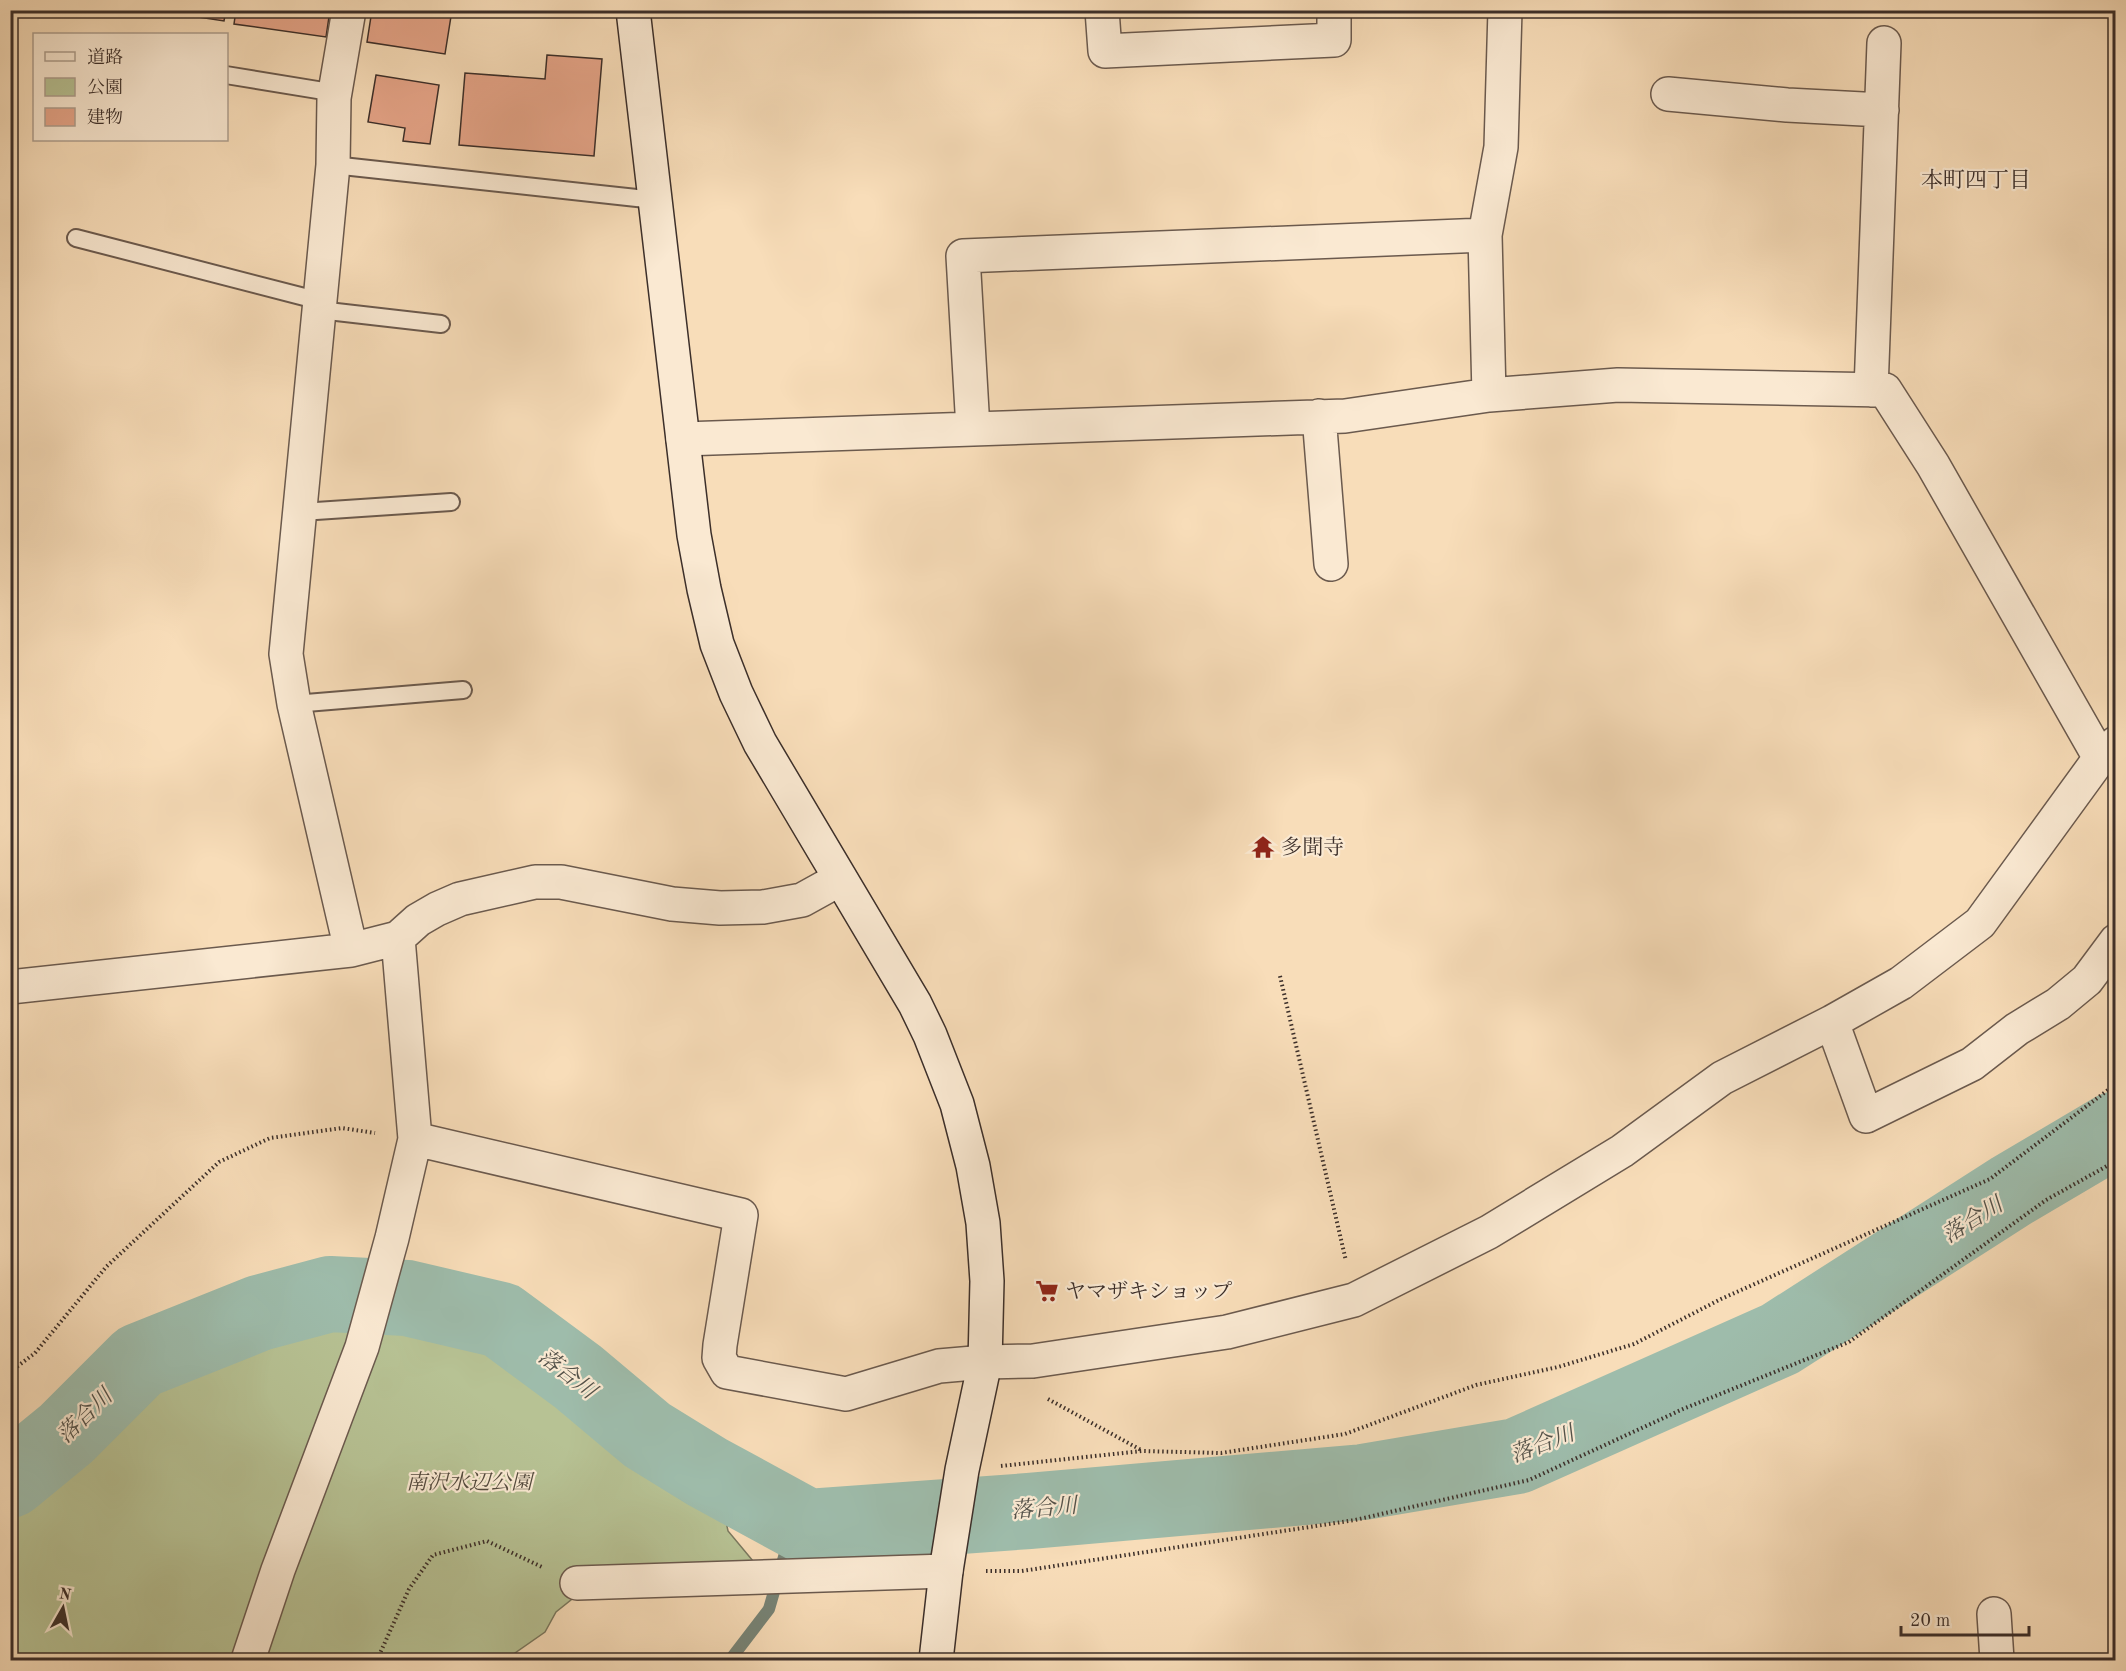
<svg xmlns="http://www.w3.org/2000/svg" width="2126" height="1671" viewBox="0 0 2126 1671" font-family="'Old Standard TT','Noto Serif JP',serif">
  <rect width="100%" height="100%" fill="#f8ddb9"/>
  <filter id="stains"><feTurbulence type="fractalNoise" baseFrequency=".00333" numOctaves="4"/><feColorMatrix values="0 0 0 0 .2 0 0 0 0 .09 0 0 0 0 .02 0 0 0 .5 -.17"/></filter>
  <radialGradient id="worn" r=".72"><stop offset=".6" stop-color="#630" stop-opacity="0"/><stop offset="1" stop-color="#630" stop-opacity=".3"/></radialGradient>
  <!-- green -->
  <path fill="#b7c294" stroke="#7a785f" stroke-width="1.5" d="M364,1296L407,1298L501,1320L578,1377L647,1435L680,1475L722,1502L728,1531L763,1573L576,1596L556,1612L545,1632L505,1660H11V1472L140,1385L315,1313L362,1324Z"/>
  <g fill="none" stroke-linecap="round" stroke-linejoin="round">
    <!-- stream -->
    <path stroke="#778477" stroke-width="12" d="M730,1660L769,1609L786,1550L793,1519"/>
    <!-- river -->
    <path stroke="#9ebcab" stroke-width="76" d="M10,1480L66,1434L139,1361L259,1313L330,1294L407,1298L501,1320L578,1377L647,1435L707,1472L808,1527L1029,1511L1363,1482L1517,1456L1780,1339L2011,1191L2116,1129"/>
  </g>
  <!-- building -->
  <path fill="#e6a589" stroke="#3c2f2a" stroke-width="1.5" d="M152,10H226L224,21Z
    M236,10H330L326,37L234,24Z
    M372,10H452L445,54L367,42Z
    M547,55L602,59L594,156L459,145L465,73L545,79Z
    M376,75L439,85L430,144L403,141L405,128L368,122Z"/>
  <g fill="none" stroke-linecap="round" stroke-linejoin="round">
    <!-- lane casing -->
    <g stroke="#6b5a4e" stroke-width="20">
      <path id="lane" d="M226,75L336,93
        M333,165L655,200
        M76,238L320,301
        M319,310L441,324
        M301,512L451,502
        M294,704L463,690"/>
    </g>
    <!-- street casing -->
    <g stroke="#6b5a4e" stroke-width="36">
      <path id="street" d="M349,10L334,98L333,165L286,654L294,704L351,950
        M1102,10L1105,51L1334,40V10
        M1668,94L1787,105L1882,110
        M1871,390L1884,43
        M1489,395L1618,385L1885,390L1933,465L2100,758
        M1319,416L1331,564
        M973,429L1345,416L1489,395L1485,235L1501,147L1505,10
        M683,439L973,429L963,256L1485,235
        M10,987L351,950L398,938L418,920L437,909L460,899L535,882H561L672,904L720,908L763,907L802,900L840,879
        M1832,1022L1866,1116L1972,1064L2017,1029L2058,1004L2087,980L2116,941
        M415,1139L741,1215L720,1345L719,1358L727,1372L846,1394L939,1366L985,1362L1033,1361L1227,1332L1354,1300L1489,1232L1622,1151L1722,1078L1832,1022L1901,983L1980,923L2100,758L2116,743
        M577,1583L946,1571
        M1994,1614L1997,1660
        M248,1660L278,1570L362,1347L392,1238L415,1139L398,938"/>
    </g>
    <!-- secondary casing -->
    <g stroke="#3c2f2a" stroke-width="36">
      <path id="secondary" d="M633,10L694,535L704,589L717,644L736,693L760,743L915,1004L930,1035L957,1104L973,1166L983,1223L987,1281L985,1362L962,1470L946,1571L936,1660"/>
    </g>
    <!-- path -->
    <path stroke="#3c2f2a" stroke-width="4" stroke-dasharray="1.5 3" stroke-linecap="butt" d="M1280,976L1346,1261
      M10,1372L35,1353L106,1267L219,1162L270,1138L342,1128L375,1133
      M1048,1399L1141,1450
      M1001,1466L1142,1451L1221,1453L1345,1434L1476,1385L1558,1367L1634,1344L1721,1299L1990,1179L2116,1084
      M986,1571H1022L1355,1520L1529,1480L1683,1409L1849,1342L2046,1200L2116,1161
      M377,1660L409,1589L433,1555L487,1541L542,1567"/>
    <!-- lane -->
    <use href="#lane" stroke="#fae9d2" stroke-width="16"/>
    <!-- street -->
    <use href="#street" stroke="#fae9d2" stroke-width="33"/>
    <!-- secondary -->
    <use href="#secondary" stroke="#fae9d2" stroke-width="33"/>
  </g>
  <!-- icons -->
  <defs>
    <g id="temple-bare" transform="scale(1.8)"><path d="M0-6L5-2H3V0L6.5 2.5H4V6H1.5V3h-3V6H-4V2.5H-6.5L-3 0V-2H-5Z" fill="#8f2418" stroke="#fae9d2" stroke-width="2.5" paint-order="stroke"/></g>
    <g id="supermarket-bare" transform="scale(1.8)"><path d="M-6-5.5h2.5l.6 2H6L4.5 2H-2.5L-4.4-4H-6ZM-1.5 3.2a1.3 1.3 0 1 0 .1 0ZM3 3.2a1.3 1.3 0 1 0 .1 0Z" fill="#8f2418" stroke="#fae9d2" stroke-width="2.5" paint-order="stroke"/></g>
  </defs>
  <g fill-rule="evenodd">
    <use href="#temple-bare" x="1263" y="847"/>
    <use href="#supermarket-bare" x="1047" y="1291"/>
  </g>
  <g text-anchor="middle" stroke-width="4.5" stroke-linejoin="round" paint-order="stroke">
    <!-- poi labels -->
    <g font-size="21" fill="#3c2f2a" stroke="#fae9d2" text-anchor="start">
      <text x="1281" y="854">多聞寺</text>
      <text x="1065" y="1298">ヤマザキショップ</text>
    </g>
    <!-- park labels -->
    <g font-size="21" font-style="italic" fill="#554c3f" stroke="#fae9d2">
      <text x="469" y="1489">南沢水辺公園</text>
    </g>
    <!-- neighbourhood labels -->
    <g font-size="22" fill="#3c2f2a" stroke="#fae9d2">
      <text x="1976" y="187">本町四丁目</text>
    </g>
    <!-- water labels -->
    <g font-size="22" font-style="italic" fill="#54524a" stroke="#fae9d2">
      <text transform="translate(1972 1219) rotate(-32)" y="8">落合川</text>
      <text transform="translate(568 1373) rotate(38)" y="8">落合川</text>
      <text transform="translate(84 1415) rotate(-44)" y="8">落合川</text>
      <text transform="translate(1542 1443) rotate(-21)" y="8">落合川</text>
      <text transform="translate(1044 1507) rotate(-5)" y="8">落合川</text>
    </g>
  </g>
  <!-- margin -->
  <rect width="2126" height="1671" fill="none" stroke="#f8ddb9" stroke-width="36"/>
  <rect x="12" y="12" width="2102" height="1647" fill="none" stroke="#3c2f2a" stroke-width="3"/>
  <rect x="18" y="18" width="2090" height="1635" fill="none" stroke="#3c2f2a" stroke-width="1.5"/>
  <!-- legend -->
  <rect x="33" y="33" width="195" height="108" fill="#fae9d2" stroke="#ae9f8f" stroke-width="1.5"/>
  <rect x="45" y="52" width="30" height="9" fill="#fae9d2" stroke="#ae9f8f" stroke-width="1.5"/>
  <text x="87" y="63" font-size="18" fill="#3c2f2a">道路</text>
  <rect x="45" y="78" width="30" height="18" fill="#b7c294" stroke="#ae9f8f" stroke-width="1.5"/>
  <text x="87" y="93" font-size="18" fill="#3c2f2a">公園</text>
  <rect x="45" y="108" width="30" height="18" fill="#e6a589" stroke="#ae9f8f" stroke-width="1.5"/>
  <text x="87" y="123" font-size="18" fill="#3c2f2a">建物</text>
  <!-- north arrow -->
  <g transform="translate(63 1608) rotate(9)" stroke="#fae9d2" stroke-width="4.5" paint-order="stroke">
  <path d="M0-4.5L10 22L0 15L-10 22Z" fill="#3c2f2a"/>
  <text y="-9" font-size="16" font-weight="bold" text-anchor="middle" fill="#3c2f2a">N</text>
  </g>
  <!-- scale -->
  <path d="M1901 1626v9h128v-9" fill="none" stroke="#3c2f2a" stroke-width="3"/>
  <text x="1910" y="1626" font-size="18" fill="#3c2f2a" stroke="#fae9d2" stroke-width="4.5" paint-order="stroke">20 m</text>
  <rect width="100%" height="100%" filter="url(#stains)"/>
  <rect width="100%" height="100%" fill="url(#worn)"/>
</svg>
